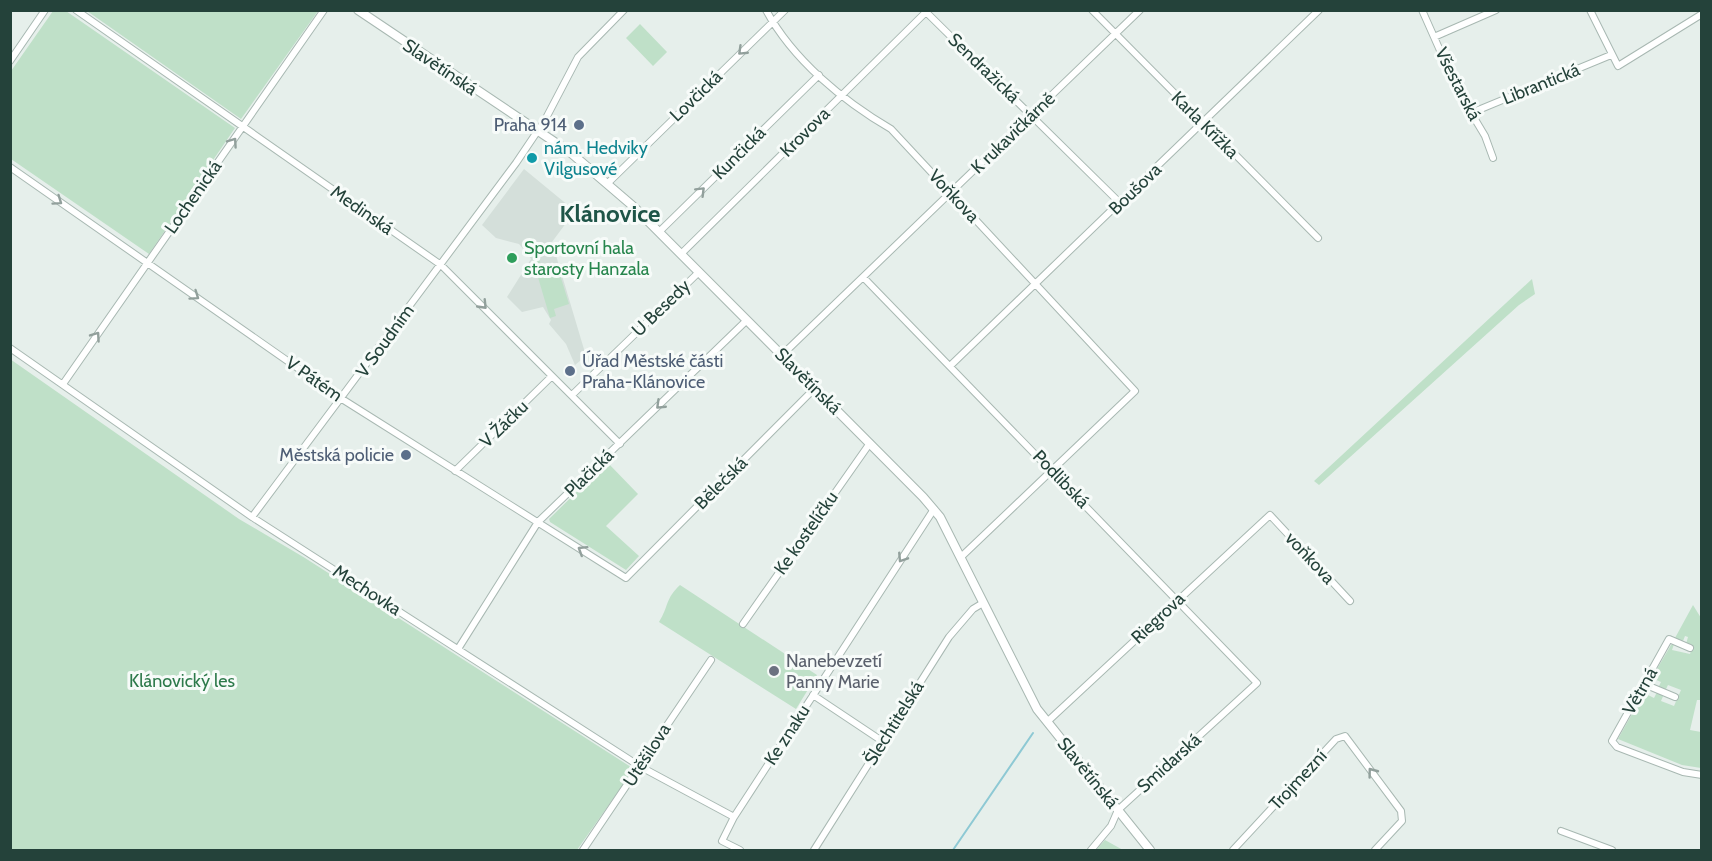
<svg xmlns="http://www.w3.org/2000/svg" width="1712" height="861" viewBox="0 0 1712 861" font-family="Cabin,sans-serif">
  <rect width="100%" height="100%" fill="#e6efeb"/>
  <!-- built -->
  <path fill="#d4dfda" d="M524,169L575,211L552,242L586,356L575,365L566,344L549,324L551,320L543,307L522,312L507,297L531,259L529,256L519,244L496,238L482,225Z"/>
  <!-- green -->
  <path fill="#bfe0c8" d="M53,11H66L235,128L149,254L11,159V71Z
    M87,11H318L241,119Z
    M640,24L667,52L653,66L626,38Z
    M533,238L542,269L557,265L569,304L554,309L556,316L550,318L527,240Z
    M1532,279L1535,294L1519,305L1319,485L1314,481Z
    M10,359L239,519L305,558L634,769L577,850H11Z
    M607,462L638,494L606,526L639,556L626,570L550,522L549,519Z
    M680,585L817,675L796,709L659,622C669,606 665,599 680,585Z
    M1693,605L1701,618L1702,700H1697L1690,730L1701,732V768L1682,765L1618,739L1646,689H1650L1648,695L1654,698L1657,692L1664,694L1661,701L1674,706L1681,690L1668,685L1665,691L1658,688L1661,682L1654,679L1652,685L1650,681L1671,645L1674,644L1672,650L1690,654L1693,647L1686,644L1688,637L1685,636L1683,641L1675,638Z
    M1105,840L1123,850H1096Z"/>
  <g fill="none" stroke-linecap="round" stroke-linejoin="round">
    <!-- stream -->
    <path stroke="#8ec9d4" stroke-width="2" d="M953,850L1033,733"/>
    <!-- minor casing -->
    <g stroke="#a8b8b2" stroke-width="8">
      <path id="minor" d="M76,10L441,265L620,444
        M766,10C793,60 843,101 891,129L1135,391L961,557
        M924,10L1120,203
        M1092,10L1318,238
        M1422,10L1458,91L1485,136L1493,158
        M1590,10L1618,66L1702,14
        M1434,37L1496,10
        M10,61L45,10
        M1471,113L1611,55
        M10,167L342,399L626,578L815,388
        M608,183L785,10
        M659,232L819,75
        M681,254L928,10
        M863,277L1257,683L1118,810L1111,826L1091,850
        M10,348L252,517L641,767L734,817
        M782,355L1140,10
        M950,366L1319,10
        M63,384L324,10
        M572,395L699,272
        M455,471L552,376
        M252,517L516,163L545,120L578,57L624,10
        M743,624L870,443
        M1690,648L1669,639L1612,741L1617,747L1683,772L1702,775
        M458,649L538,522L747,320
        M1644,684L1675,697
        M813,695L882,741
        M1047,722L1270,515L1350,601
        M1561,831L1612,850
        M583,850L711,660
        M740,850L722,841L734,817L934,509
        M814,850L949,637L973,609L983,603
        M1233,850L1336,739L1345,736L1401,811L1402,821L1375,850"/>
    </g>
    <!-- tertiary casing -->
    <g stroke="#a8b8b2" stroke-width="10">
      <path id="tertiary" d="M358,10L571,153L634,207L923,497L940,517L1037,709L1150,850"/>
    </g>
    <!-- minor -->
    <use href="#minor" stroke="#fff" stroke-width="6"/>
    <!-- tertiary -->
    <use href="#tertiary" stroke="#fff" stroke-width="8"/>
  </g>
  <!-- one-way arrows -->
  <defs><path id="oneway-chevron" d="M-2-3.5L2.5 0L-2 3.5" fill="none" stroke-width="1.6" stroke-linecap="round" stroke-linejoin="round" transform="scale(1.5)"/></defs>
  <g stroke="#92a09c">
    <use href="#oneway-chevron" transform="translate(742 51) rotate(136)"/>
    <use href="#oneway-chevron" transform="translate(233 142) rotate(-55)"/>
    <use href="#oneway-chevron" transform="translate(701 191) rotate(-45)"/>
    <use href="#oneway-chevron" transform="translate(58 201) rotate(35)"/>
    <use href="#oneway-chevron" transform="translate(195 296) rotate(35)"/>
    <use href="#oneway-chevron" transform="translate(483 305) rotate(46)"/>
    <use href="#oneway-chevron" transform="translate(96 336) rotate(-55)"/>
    <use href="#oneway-chevron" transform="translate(660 405) rotate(136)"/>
    <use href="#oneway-chevron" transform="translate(582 550) rotate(-148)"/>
    <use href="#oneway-chevron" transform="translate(902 558) rotate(123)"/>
    <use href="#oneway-chevron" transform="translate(1372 772) rotate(-127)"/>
  </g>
  <!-- markers -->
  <g fill="#5c6f8a" stroke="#f7fbf9" stroke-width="2">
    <circle cx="579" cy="125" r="6"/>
    <circle cx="570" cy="371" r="6"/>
    <circle cx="406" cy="455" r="6"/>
  </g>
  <circle fill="#0f9aa8" stroke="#f7fbf9" stroke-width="2" cx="532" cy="158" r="6"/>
  <circle fill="#2e9e5b" stroke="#f7fbf9" stroke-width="2" cx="512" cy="258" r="6"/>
  <circle fill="#6b7280" stroke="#f7fbf9" stroke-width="2" cx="774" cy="671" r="6"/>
  <g text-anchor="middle" stroke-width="6" stroke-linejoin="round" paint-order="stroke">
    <!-- street labels -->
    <g font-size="18" fill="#24423a" stroke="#f7fbf9">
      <text transform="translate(440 67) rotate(34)" y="6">Slavětínská</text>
      <text transform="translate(984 68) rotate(44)" y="6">Sendražická</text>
      <text transform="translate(1458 84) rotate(63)" y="6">Všestarská</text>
      <text transform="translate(1541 84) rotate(-22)" y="6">Librantická</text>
      <text transform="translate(696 96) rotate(-44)" y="6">Lovčická</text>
      <text transform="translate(1205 125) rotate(45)" y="6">Karla Křížka</text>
      <text transform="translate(805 132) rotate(-45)" y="6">Krovova</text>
      <text transform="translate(1013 133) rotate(-44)" y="6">K rukavičkárně</text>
      <text transform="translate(739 153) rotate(-45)" y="6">Kunčická</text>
      <text transform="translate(1135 189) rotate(-44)" y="6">Boušova</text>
      <text transform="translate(954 196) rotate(47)" y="6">Voňkova</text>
      <text transform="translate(193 197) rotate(-55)" y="6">Lochenická</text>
      <text transform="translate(362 210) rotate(35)" y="6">Medinská</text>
      <text transform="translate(661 308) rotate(-44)" y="6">U Besedy</text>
      <text transform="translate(385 341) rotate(-54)" y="6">V Soudním</text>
      <text transform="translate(314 379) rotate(35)" y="6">V Pátém</text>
      <text transform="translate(808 381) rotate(45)" y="6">Slavětínská</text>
      <text transform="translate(504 424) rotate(-44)" y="6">V Žáčku</text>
      <text transform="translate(589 473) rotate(-44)" y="6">Plačická</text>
      <text transform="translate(1061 479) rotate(46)" y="6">Podlibská</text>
      <text transform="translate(721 483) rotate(-45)" y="6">Bělečská</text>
      <text transform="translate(806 533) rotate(-55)" y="6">Ke kostelíčku</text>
      <text transform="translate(1310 558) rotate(47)" y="6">voňkova</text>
      <text transform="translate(367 590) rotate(33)" y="6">Mechovka</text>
      <text transform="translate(1158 618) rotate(-43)" y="6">Riegrova</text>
      <text transform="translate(1640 691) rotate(-60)" y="6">Větrná</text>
      <text transform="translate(894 723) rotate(-58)" y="6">Šlechtitelská</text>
      <text transform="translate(787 735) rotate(-57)" y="6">Ke znaku</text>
      <text transform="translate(647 755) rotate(-57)" y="6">Utěšilova</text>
      <text transform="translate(1169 763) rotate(-42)" y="6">Smidarská</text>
      <text transform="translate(1088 773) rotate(51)" y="6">Slavětínská</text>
      <text transform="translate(1298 780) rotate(-47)" y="6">Trojmezní</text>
    </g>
    <!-- service labels -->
    <g font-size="18" fill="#4e5e75" stroke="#f7fbf9" text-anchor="end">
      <text x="567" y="131">Praha 914</text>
      <text x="582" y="367" text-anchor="start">Úřad Městské části<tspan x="582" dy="21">Praha-Klánovice</tspan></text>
      <text x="394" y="461">Městská policie</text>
    </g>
    <!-- culture labels -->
    <g font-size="18" fill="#0d838f" stroke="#f7fbf9" text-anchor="start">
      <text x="544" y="154">nám. Hedviky<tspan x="544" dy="21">Vilgusové</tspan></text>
    </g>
    <!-- leisure labels -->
    <g font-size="18" fill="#27864d" stroke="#f7fbf9" text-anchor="start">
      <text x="524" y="254">Sportovní hala<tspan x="524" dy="21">starosty Hanzala</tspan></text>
    </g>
    <!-- worship labels -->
    <g font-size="18" fill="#5b616d" stroke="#f7fbf9" text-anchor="start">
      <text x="786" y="667">Nanebevzetí<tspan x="786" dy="21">Panny Marie</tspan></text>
    </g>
    <!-- park labels -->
    <g font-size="18" fill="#2d7a4b" stroke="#f7fbf9">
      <text x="182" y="687">Klánovický les</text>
    </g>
    <!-- district labels -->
    <g font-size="24" font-weight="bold" fill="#1f5548" stroke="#f7fbf9">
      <text x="610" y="222">Klánovice</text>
    </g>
  </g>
  <!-- border -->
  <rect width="1712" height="861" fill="none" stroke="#24423a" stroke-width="24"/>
</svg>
